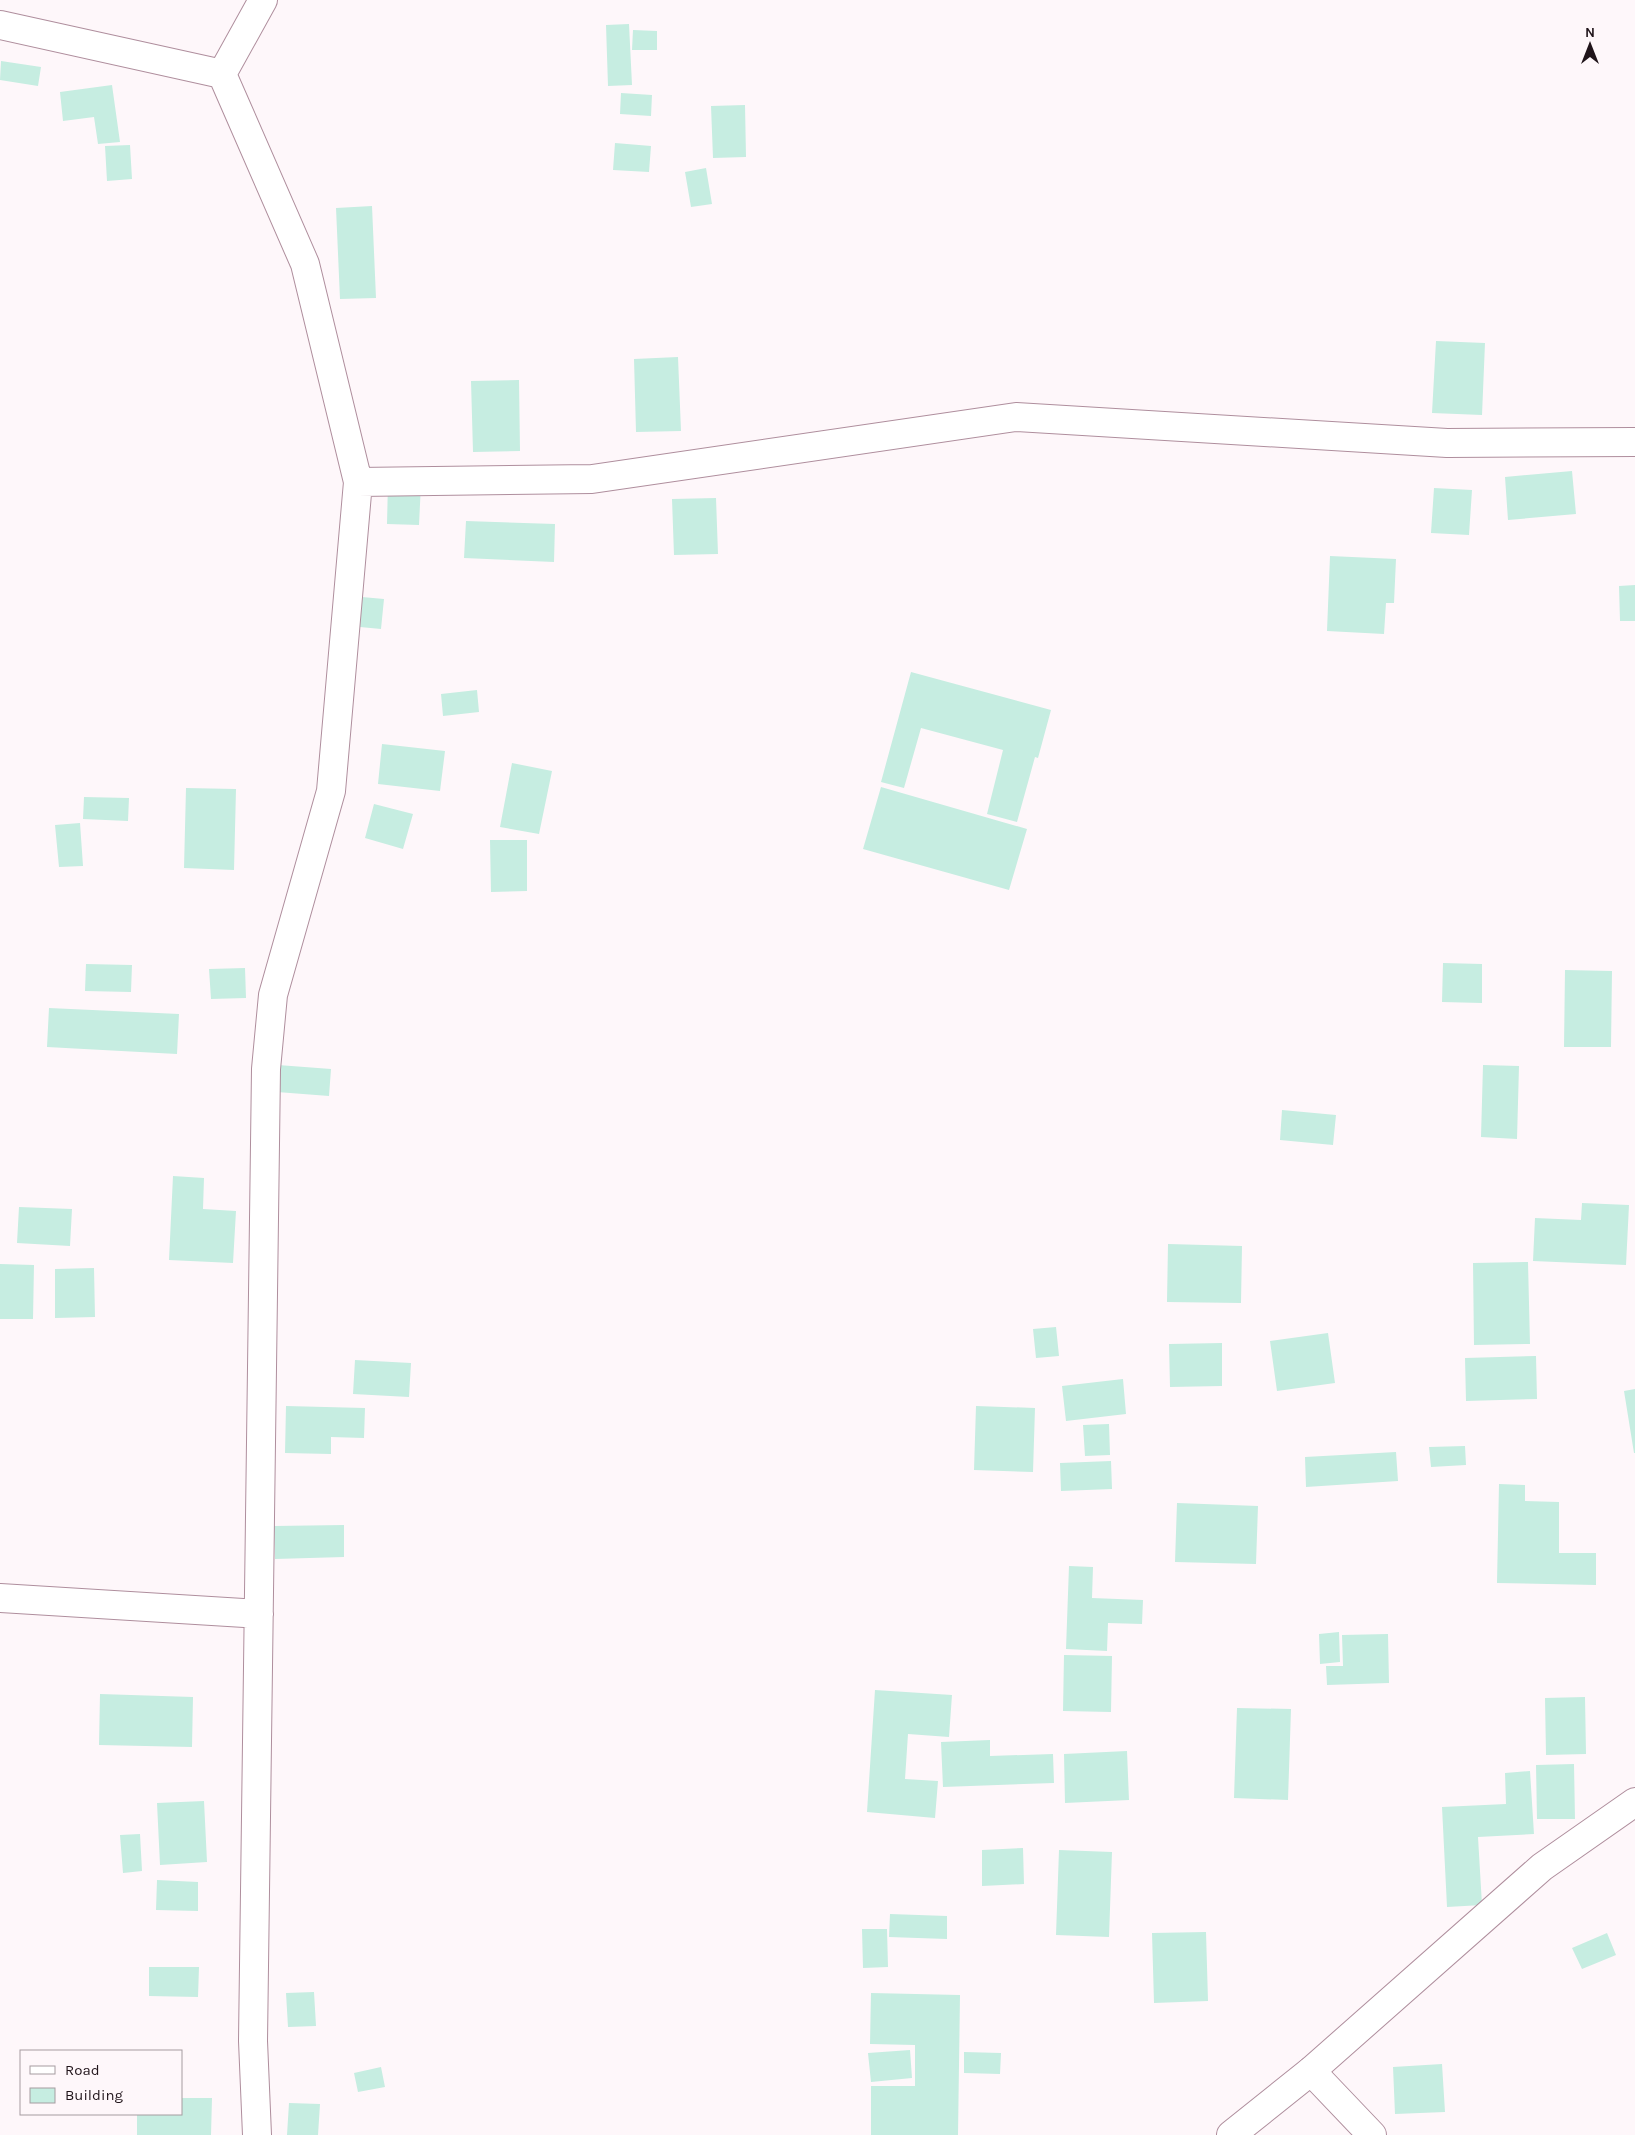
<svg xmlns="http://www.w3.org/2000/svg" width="1635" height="2135" viewBox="0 0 1635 2135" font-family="Karla,sans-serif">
  <rect width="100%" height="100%" fill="#fef7fa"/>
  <!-- building -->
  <path fill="#c6ede1" d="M629,24L632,85L608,86L606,25Z
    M633,30L657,31V50H632Z
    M1,61L41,67L38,86L0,80Z
    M112,85L120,142L98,144L94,117L63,121L60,92Z
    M621,93L652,95L651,116L620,114Z
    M745,105L746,157L713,158L711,106Z
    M615,143L651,146L649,172L613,170Z
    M130,145L132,179L107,181L105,146Z
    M706,168L712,204L691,207L685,172Z
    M372,206L376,298L340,299L336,208Z
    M1436,341L1485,343L1482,415L1432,413Z
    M678,357L681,431L636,432L634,359Z
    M519,380L520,451L473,452L471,381Z
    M1572,471L1576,514L1508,520L1505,477Z
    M388,482L421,484L419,525L387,524Z
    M1434,488L1472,490L1469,535L1431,533Z
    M716,498L718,554L674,555L672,499Z
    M466,521L555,524L554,562L464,558Z
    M1330,556L1396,559L1394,603H1386L1384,634L1327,631Z
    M1635,585V621H1620L1619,586Z
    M362,597L384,599L381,629L360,627Z
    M911,672L1051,710L1038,758L1035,757L1017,822L987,814L1003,750L921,728L904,788L881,782Z
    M477,690L479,712L443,716L441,694Z
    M382,744L445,751L440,791L378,784Z
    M512,763L552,771L539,834L500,827Z
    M881,787L1027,829L1009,890L863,849Z
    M186,788L236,789L234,870L184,868Z
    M84,797L129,798L128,821L83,819Z
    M374,804L413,814L403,849L365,838Z
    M80,823L83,866L59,867L55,825Z
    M490,840H527V891L491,892Z
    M1443,963L1482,964V1003L1442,1002Z
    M86,964L132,965L131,992L85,991Z
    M245,968L246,998L211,999L209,969Z
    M1565,970L1612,971L1611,1047H1564Z
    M49,1008L179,1014L177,1054L47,1047Z
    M278,1065L331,1069L329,1096L277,1092Z
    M1483,1065L1519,1066L1517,1139L1481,1137Z
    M1282,1110L1336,1115L1333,1145L1280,1140Z
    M173,1176L204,1178L203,1209L236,1211L233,1263L169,1260Z
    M1582,1203L1629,1205L1626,1265L1533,1261L1535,1218L1581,1220Z
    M19,1207L72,1209L70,1246L17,1243Z
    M1168,1244L1242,1246L1241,1303L1167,1302Z
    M1528,1262L1530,1344L1474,1345L1473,1263Z
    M0,1264L34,1265L33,1319H0Z
    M94,1268L95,1317L55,1318V1269Z
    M1056,1327L1059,1356L1036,1358L1033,1329Z
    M1328,1333L1335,1383L1277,1391L1270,1341Z
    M1222,1343V1386L1170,1387L1169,1344Z
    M1536,1356L1537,1399L1466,1401L1465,1358Z
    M355,1360L411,1363L409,1397L353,1394Z
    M1123,1379L1126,1414L1066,1421L1062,1386Z
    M1635,1389V1453H1634L1624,1391Z
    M286,1406L365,1408L364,1438L331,1437V1454L285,1453Z
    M976,1406L1035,1408L1033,1472L974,1470Z
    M1109,1424L1110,1455L1085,1456L1083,1425Z
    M1465,1446L1466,1465L1431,1467L1429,1447Z
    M1396,1452L1398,1481L1306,1487L1305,1457Z
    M1111,1461L1112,1489L1061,1491L1060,1463Z
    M1499,1484L1525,1485V1501L1559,1502V1553H1596V1585L1497,1583Z
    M1177,1503L1258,1506L1256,1564L1175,1562Z
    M344,1525V1557L275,1559L274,1526Z
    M1069,1566L1093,1567L1092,1598L1143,1600L1142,1624L1108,1623L1107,1651L1066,1649Z
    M1339,1632L1340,1662L1320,1664L1319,1634Z
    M1388,1634L1389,1683L1327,1685L1326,1666H1343L1342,1635Z
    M1064,1655L1112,1656L1111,1712L1063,1711Z
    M875,1690L952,1695L949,1737L908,1734L905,1779L938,1781L935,1818L867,1812Z
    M100,1694L193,1697L192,1747L99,1745Z
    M1585,1697L1586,1754L1546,1755L1545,1698Z
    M1237,1708L1291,1709L1288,1800L1234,1798Z
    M990,1740V1756L1053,1754L1054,1783L943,1787L941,1742Z
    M1127,1751L1129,1800L1065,1803L1064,1754Z
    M1574,1764L1575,1819H1537L1536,1765Z
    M1530,1771L1534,1834L1478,1837L1482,1905L1447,1907L1442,1807L1506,1804L1505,1773Z
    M204,1801L207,1862L160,1865L157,1803Z
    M140,1834L142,1871L123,1873L120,1835Z
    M1023,1848L1024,1884L982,1886V1850Z
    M1059,1850L1112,1852L1109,1937L1056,1935Z
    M157,1880L198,1882V1911L156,1910Z
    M890,1914L947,1916V1939L889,1937Z
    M862,1929H887L888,1967L863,1968Z
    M1206,1932L1208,2001L1154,2003L1152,1933Z
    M1607,1933L1616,1955L1582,1969L1572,1948Z
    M149,1967H199L198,1997L149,1996Z
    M314,1992L316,2026L288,2027L286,1993Z
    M871,1993L960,1995L958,2135H871V2086H915V2045L870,2044Z
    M910,2050L912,2078L871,2082L868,2053Z
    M964,2052L1001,2053L1000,2074L964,2073Z
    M1442,2064L1445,2112L1395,2114L1393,2067Z
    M381,2067L385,2087L358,2092L354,2073Z
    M181,2098H212L211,2135H137V2114H181Z
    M289,2103L320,2104L318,2135H287Z"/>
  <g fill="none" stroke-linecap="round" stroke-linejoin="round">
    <!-- minor casing -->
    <g stroke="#af8e9d" stroke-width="30">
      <path id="minor" d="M0,25L222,74
        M358,482L592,479L1016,417L1447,443L1635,442
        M0,1598L259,1614
        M1311,2071L1372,2135
        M257,2135L253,2041L266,1069L273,995L331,791L358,482L305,264L222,74L263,0"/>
    </g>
    <!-- highway casing -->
    <g stroke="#af8e9d" stroke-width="30">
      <path id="highway" d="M1231,2135L1311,2071L1542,1867L1635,1802"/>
    </g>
    <!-- minor -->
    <use href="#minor" stroke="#fff" stroke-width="28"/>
    <!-- highway -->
    <use href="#highway" stroke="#fff" stroke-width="28"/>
  </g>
  <!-- legend -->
  <rect x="20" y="2050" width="162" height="65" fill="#fef7fa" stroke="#a59ca0"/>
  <rect x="30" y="2066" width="25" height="8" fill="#ffffff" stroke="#a59ca0"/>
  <text x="65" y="2075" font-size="15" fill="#20141a">Road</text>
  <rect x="30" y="2088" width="25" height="15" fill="#c6ede1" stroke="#a59ca0"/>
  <text x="65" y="2100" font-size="15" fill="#20141a">Building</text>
  <!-- north arrow -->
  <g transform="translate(1590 45)" stroke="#fef7fa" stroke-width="4" paint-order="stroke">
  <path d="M0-4L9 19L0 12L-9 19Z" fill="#20141a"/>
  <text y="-8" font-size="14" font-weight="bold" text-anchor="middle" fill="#20141a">N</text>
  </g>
</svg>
